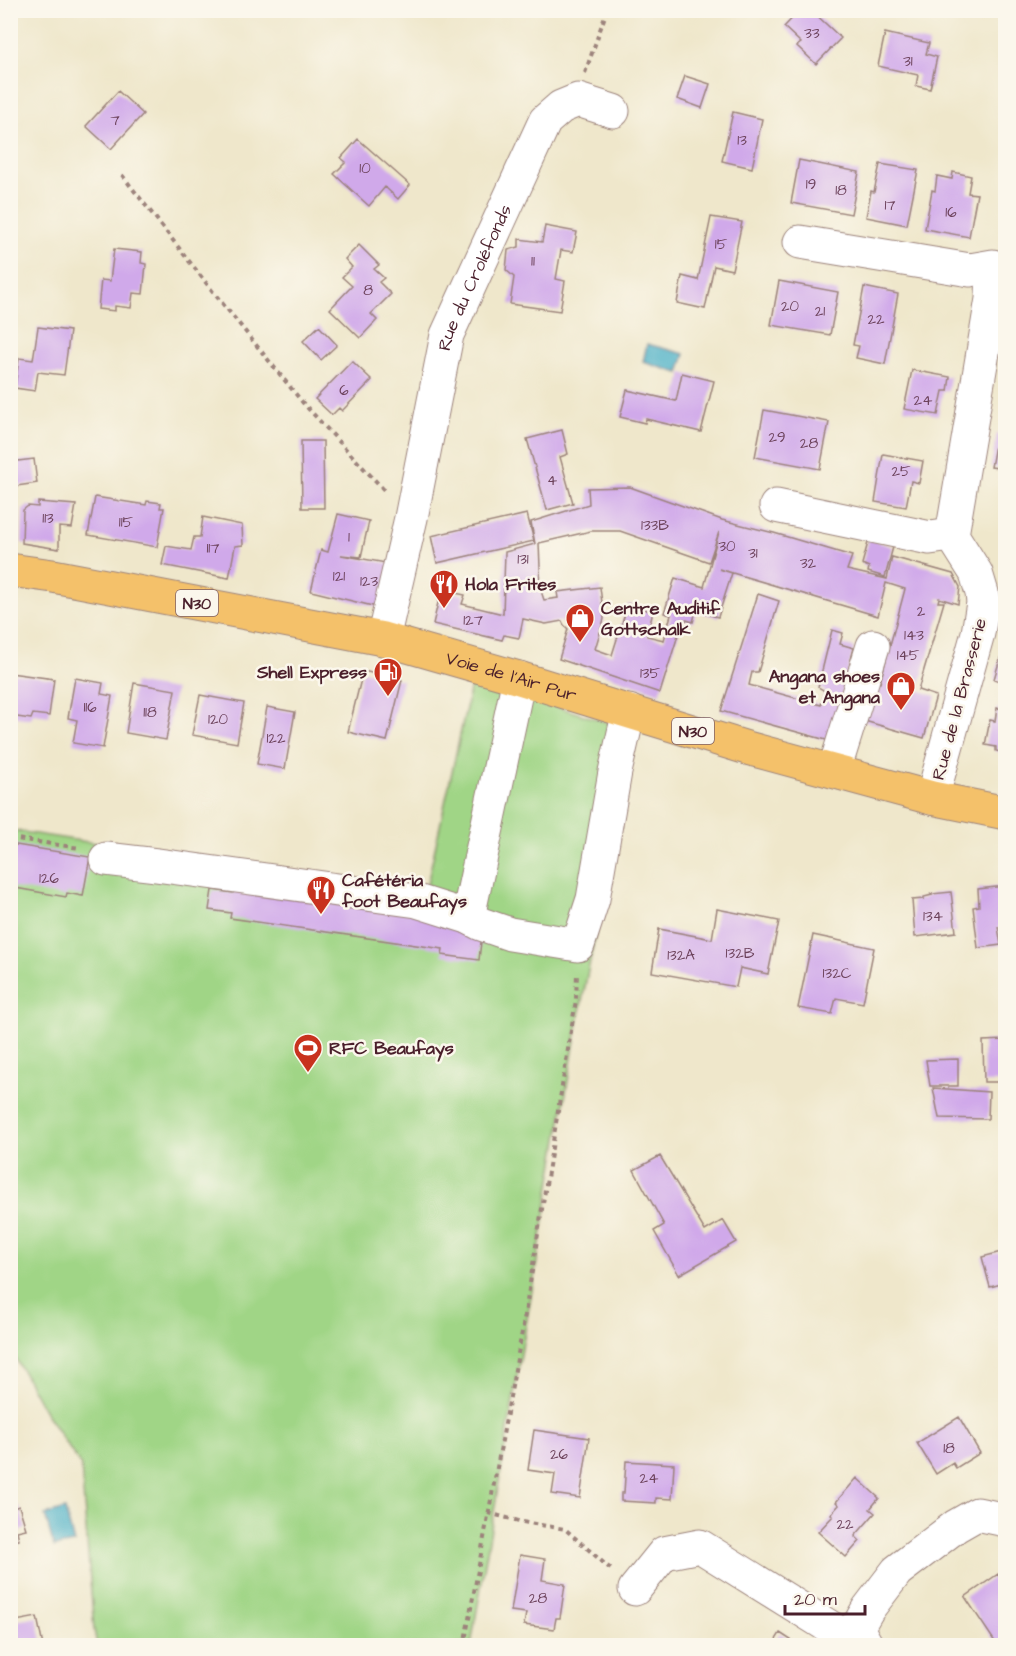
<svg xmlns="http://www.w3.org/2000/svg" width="1016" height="1656" viewBox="0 0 1016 1656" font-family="'Architects Daughter',sans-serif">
  <rect width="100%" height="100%" fill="#fbf7ec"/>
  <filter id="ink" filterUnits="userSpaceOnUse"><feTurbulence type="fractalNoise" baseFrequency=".0167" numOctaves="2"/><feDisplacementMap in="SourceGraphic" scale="12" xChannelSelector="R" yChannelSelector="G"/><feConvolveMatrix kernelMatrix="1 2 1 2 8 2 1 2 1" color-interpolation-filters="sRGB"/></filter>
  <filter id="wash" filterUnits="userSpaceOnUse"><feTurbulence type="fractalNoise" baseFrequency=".008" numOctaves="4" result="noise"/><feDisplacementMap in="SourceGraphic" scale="24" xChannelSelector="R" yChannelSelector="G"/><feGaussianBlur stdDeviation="1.35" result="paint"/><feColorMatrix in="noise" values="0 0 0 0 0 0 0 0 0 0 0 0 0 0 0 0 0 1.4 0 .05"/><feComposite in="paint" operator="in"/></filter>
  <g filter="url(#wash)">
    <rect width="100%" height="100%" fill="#efe7cb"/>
    <!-- green -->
    <path fill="#a0d586" stroke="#757a58" stroke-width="1.5" d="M472,681L636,731L580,1011L471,1645H97L94,1630L81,1466L45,1412L11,1350L10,830L425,894Z"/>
    <!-- water -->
    <path fill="#45adc5" stroke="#486678" stroke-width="1.5" d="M647,344L685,354L679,373L643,362Z
      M65,1509L74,1543L54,1547L45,1515Z"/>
    <g id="blocks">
      <!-- building -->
      <path fill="#d0a9ea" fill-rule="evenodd" d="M800,10H811L841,38L816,64L797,46L801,43L784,27Z
        M885,33L929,43L926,54L937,57L930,89L916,86L918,75L878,66Z
        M685,76L710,84L702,108L677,99Z
        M118,91L143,114L111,149L86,126Z
        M733,112L762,119L752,168L722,161Z
        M358,139L410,185L398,199L385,187L369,206L334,174L346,162L341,158Z
        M799,160L859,172L851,214L791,203Z
        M880,164L918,170L907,225L866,217L871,191L874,192Z
        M953,172L971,176L968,193L977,194L969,237L925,229L932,190L935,191L937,176L952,179Z
        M711,217L742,222L732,270L714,266L705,309L677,303L682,276L698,280Z
        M545,226L577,232L573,252L561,250L556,279L565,281L560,311L510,304L514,277L506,270L508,250L519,247V239L542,242Z
        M359,245L379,265L374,269L384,278L379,282L391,294L371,314L377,320L360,338L330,309L352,286L342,277L352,267L345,259Z
        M114,249L142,252L141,263L146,264L143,294L133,293L131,308L115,306V311L98,309L101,280L110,281Z
        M779,281L838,292L830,335L771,325Z
        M864,287L898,294L885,364L856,358L859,346L853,345Z
        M319,326L337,345L321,360L303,341Z
        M38,327L70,331L64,375L38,372L35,391L15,388L19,358L33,360Z
        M352,361L372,380L342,411L339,408L332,415L315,399Z
        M912,370L950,377L948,391H943L938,415L904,409Z
        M682,373L714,381L701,432L646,419L645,423L620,417L627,390L676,401Z
        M764,410L829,422L820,469L755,457Z
        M562,430L568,454L560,457L573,503L547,510L527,439Z
        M997,434L1005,436V469L991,467Z
        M301,441H323L324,508H302Z
        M883,454L923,461L919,483L911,481L906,507L875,502Z
        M34,459L37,483L10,487V462Z
        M630,487L722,520L774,533L852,556L847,570L887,579L892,557L953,574L960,587L958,604L939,598L938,602H944L918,690L936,696L924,738L861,720L876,683H880L905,589L886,583L878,616L719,569L732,573L718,617L696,611L693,622L683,619L660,693L559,659L568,629L564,625L562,621L546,624L523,619L519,638L504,635L502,640L433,624L441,590L465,595L462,604L503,614L505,552L535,544L531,522L589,504L588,488ZM591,531H620L709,562L719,532L704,587L675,578L664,613L671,615L664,640L647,636L653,612L628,604L612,655L595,649L604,619L600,587L557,592L558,598L544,600L539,585L540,567L539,543Z
        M95,497L146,505L147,501L161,503L160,508H164L157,547L88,535Z
        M38,502L76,505L72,528L59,527V549L22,543L23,510L28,506L38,507Z
        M338,514L369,521L361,557L341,555L392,564L381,608L311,591L321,550L328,552Z
        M527,514L534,541L437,563L431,536Z
        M203,517L242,525L243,545L235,546L229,578L162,565L166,546L191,550L194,537H200Z
        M869,539L893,547L885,577L868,572L869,567L862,564Z
        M758,594L779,601L758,672H752L749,685L821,705L825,691L818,687L832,630L843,633L840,644L854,648L830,741L721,711Z
        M1005,642V683L994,679Z
        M363,671L402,680L387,741L348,732Z
        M10,673L54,679L49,716L33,714L31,719L10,716Z
        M75,678L103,683L101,694L112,696L103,748L73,743L77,720L68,718Z
        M134,683L175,690L166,740L126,733Z
        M200,695L244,703L237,743L192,735Z
        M267,707L295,712L285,769L257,764Z
        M997,708L1005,710V753L996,751V747L985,745L990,720L995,721Z
        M10,844L90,857L83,896L67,893L66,897L10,887Z
        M1005,886V926L998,927L1001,945L978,948L973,907L979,906L978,889Z
        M234,887L447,918L446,928L482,933L479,960L442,955L443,949L230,918L231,913L209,910L212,890L233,893Z
        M951,892L956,932L915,937L912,900L924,899V897L932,895L931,894Z
        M717,909L779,921L768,974L740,968L736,987L652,972L659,929L712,939Z
        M813,935L874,948L863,1003L836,998L832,1014L798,1008Z
        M1005,1040V1082H984L983,1041Z
        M958,1059V1086H930L926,1060Z
        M933,1088L989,1092L988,1119L939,1118Z
        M660,1156L705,1231L723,1220L736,1242L679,1275L654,1231L664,1225L634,1170Z
        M1005,1251V1283L990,1287L982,1257Z
        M959,1417L980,1453L956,1468L953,1463L936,1474L917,1443Z
        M534,1430L589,1438L580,1498L552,1494L555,1474L528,1470Z
        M626,1461L674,1464L672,1499L656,1498V1503L621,1501V1493H624Z
        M857,1478L879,1498L870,1509L875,1513L855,1536L860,1541L846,1557L818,1532L833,1516L831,1514L839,1505L836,1502Z
        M19,1506L26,1529L17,1531L19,1540L10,1543V1509Z
        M520,1555L545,1559L542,1580L565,1584L560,1618H556L554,1629L524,1625L526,1613L511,1611Z
        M998,1574L1005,1585V1640L997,1645L965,1597Z
        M37,1617L43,1646H10V1622Z
        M780,1633L800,1646H772Z"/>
    </g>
  </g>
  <g filter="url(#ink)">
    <use href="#blocks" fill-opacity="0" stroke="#9c837b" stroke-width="1.5"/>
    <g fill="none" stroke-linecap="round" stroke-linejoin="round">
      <!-- minor casing -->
      <g stroke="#9c837b" stroke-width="35">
        <g id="minor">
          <path d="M800,242L970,270L993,266L992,299L952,535L976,573L982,593L983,603L978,633L932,798"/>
          <path d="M776,506L930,538L952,535"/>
          <path id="s1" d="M383,639L411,518L447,335L545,121L561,107L578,100L613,111"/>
          <path d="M834,771L873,646"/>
          <path d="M106,859L157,865L417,901L468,917L481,924L510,934L578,945L593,899L615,772L629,711"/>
          <path d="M468,917L519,678"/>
          <path d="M635,1589L664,1553L700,1546L841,1634L857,1628"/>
          <path d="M867,1646L857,1628L868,1609L897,1571L956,1526L977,1514L1006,1520"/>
        </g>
      </g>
      <!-- major casing -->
      <g stroke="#9c837b" stroke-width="35">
        <g id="major">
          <path id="s2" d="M10,570L53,576L383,639L519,678L747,748L932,798L1006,813"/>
        </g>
      </g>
      <!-- path -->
      <path stroke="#9c837b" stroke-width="4" stroke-dasharray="4.5 4.5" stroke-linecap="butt" d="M585,73L607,10
        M122,175L214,293L303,403L386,492
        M10,838L80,848
        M488,1513L523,1522L565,1529L614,1572
        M464,1646L522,1332L576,1000L577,973"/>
      <!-- minor -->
      <use href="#minor" stroke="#fff" stroke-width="33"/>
      <!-- major -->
      <use href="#major" stroke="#f4c16b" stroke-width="33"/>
    </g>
  </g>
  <!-- icons -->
  <defs>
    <g id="restaurant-pin" transform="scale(1.5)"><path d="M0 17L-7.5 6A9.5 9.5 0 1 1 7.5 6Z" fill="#c8321e" stroke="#fbf7ec"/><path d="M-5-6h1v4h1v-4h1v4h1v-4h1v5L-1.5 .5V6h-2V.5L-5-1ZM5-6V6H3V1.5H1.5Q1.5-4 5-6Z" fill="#fff"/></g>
    <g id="shop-pin" transform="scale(1.5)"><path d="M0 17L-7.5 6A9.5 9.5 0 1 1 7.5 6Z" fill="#c8321e" stroke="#fbf7ec"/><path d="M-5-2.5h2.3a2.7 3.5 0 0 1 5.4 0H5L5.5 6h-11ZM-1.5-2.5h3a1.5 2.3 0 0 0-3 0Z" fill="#fff"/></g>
    <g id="fuel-pin" transform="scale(1.5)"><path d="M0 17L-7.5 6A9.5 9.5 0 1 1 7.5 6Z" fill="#c8321e" stroke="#fbf7ec"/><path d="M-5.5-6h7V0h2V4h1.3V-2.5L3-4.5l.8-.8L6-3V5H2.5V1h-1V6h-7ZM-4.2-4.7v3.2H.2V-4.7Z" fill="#fff"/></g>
    <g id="stadium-pin" transform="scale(1.5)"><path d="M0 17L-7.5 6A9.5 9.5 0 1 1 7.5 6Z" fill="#c8321e" stroke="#fbf7ec"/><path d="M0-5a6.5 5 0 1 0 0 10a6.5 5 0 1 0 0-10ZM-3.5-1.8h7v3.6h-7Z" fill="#fff"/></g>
  </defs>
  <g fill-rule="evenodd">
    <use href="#restaurant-pin" x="444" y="584"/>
    <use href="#shop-pin" x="580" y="618"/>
    <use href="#fuel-pin" x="388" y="672"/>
    <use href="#shop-pin" x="901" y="686"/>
    <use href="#restaurant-pin" x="321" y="890"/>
    <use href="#stadium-pin" x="308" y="1048"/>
  </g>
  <g text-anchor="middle" stroke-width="5" stroke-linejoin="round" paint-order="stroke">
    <!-- number labels -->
    <g font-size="15" fill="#6c425b">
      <text x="812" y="38">33</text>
      <text x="908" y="66">31</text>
      <text x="115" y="125">7</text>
      <text x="742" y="145">13</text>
      <text x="365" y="173">10</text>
      <text x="811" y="189">19</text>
      <text x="841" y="195">18</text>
      <text x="890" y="210">17</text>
      <text x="951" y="217">16</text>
      <text x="721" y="249">15</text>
      <text x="533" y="266">11</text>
      <text x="368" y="295">8</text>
      <text x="790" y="311">20</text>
      <text x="820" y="316">21</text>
      <text x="876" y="324">22</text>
      <text x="344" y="395">6</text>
      <text x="923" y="405">24</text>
      <text x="777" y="442">29</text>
      <text x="809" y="448">28</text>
      <text x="901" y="476">25</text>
      <text x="552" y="485">4</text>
      <text x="48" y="523">113</text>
      <text x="126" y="527">115</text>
      <text x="655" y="530">133B</text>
      <text x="349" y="542">1</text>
      <text x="727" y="551">30</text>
      <text x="213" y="553">117</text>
      <text x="753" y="558">31</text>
      <text x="523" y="564">131</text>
      <text x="808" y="568">32</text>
      <text x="339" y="581">121</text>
      <text x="369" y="586">123</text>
      <text x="921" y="616">2</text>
      <text x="473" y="625">127</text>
      <text x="914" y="640">143</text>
      <text x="908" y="660">145</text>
      <text x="650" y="678">135</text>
      <text x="90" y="712">116</text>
      <text x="150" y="717">118</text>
      <text x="218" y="724">120</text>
      <text x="276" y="743">122</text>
      <text x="49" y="883">126</text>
      <text x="933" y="921">134</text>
      <text x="740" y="958">132B</text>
      <text x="681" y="960">132A</text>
      <text x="837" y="978">132C</text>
      <text x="949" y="1453">18</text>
      <text x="559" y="1459">26</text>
      <text x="649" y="1483">24</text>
      <text x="845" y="1529">22</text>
      <text x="538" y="1603">28</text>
    </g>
    <!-- shield labels -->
    <g fill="#fbf7ec" stroke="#7f6065" stroke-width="1.5">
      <rect x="176" y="590" width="42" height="26" rx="4.5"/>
      <rect x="672" y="718" width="42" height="26" rx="4.5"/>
    </g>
    <g font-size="16" font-weight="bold" fill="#4a1f2b">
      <text x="197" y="609">N30</text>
      <text x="693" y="737">N30</text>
    </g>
    <!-- street labels -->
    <g font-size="18" fill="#4a1f2b" stroke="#fbf7ec">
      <text dy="6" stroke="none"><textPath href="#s1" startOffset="374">Rue du Croléfonds</textPath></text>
      <text dy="6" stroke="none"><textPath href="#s2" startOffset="513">Voie de l'Air Pur</textPath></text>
      <text transform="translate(959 699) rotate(-75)" y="6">Rue de la Brasserie</text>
    </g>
    <!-- poi labels -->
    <g font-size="18" font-weight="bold" fill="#4a1f2b" stroke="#fbf7ec" text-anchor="start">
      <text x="465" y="590">Hola Frites</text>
      <text x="601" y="614">Centre Auditif<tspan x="601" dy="21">Gottschalk</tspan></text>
      <text x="367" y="678" text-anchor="end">Shell Express</text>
      <text x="880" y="682" text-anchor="end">Angana shoes<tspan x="880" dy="21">et Angana</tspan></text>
      <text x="342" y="886">Cafétéria<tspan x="342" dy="21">foot Beaufays</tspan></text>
      <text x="329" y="1054">RFC Beaufays</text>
    </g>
  </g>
  <!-- margin -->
  <rect width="1016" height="1656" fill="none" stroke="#fbf7ec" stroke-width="36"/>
  <!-- scale -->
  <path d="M785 1605v9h80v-9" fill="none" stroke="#4a1f2b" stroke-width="3"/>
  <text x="794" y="1605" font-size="18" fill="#4a1f2b" stroke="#fbf7ec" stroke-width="4.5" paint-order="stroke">20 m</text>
</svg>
